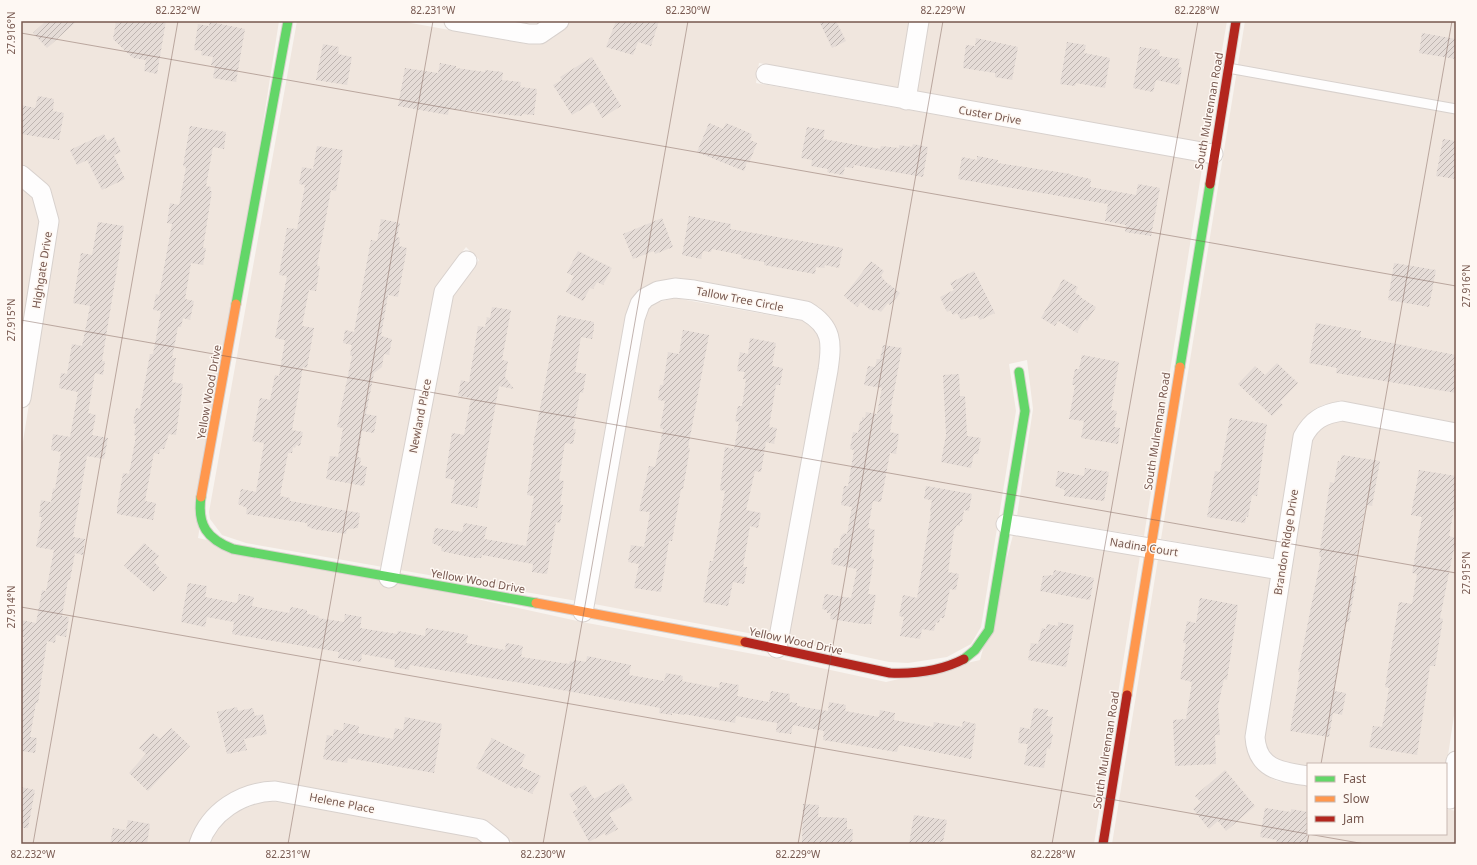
<svg xmlns="http://www.w3.org/2000/svg" width="1477" height="865" viewBox="0 0 1477 865" font-family="'Noto Sans',sans-serif">
  <defs>
    <pattern id="building-hatch" width="6" height="6" patternUnits="userSpaceOnUse"><rect width="6" height="6" fill="#e5dcd7"/><path d="M-1 1l2-2M0 6l6-6M5 7l2-2" fill="none" stroke="#beb5b1"/></pattern>
  </defs>
  <rect width="100%" height="100%" fill="#f8f4f0"/>
  <!-- residential -->
  <path fill="#f0e6de" d="M21,21H279L198,538L582,622L775,658L886,682L980,660L1013,535L1140,556L1094,844H515L483,819L275,781L260,782L236,790L223,798L214,806L190,844H21V454L58,222L46,184L27,167L21,165Z
    M297,21H400L527,44H540L553,38L564,29L570,21H911L899,89L759,63L756,83L1203,162L1144,536L1017,516L1033,409L1027,360L1009,364L1016,411L981,627L971,644L947,657L908,663L889,662L787,640L836,372L840,349L839,335L828,316L819,307L808,302L696,280L675,278L656,282L640,290L577,601L400,570L452,297L479,260L466,247L437,286L383,567L246,543L222,535L210,519L209,512Z
    M928,21H1227L1206,143L916,92Z
    M1245,21H1456V423L1341,401L1323,405L1313,410L1300,423L1295,432L1274,559L1161,539Z
    M21,187L33,198L40,223L21,343Z
    M675,298L803,321L810,325L822,342L819,369L770,637L594,604L643,320L650,306L655,303Z
    M1341,421L1456,443V702L1446,769V764H1308V766L1282,762L1275,759L1264,742L1265,729L1311,440L1319,429L1327,423Z
    M1158,559L1271,578L1252,759L1267,776L1277,781L1308,786V834H1446V809L1456,811V844H1112Z
    M263,801L288,803L478,838L485,844H209L213,835L232,814Z"/>
  <!-- building -->
  <path fill="url(#building-hatch)" d="M46,21H77L47,48L33,33Z
    M116,21H166L157,74L144,71L146,60L133,58L113,39Z
    M616,21H659L651,46L638,42L633,55L606,47Z
    M819,21H836L846,41L832,48Z
    M210,22L245,29L236,82L213,78L215,66L211,65L213,57L201,55L202,51L194,50L198,24L209,26Z
    M1422,33L1456,39V59L1419,53Z
    M976,38L1018,47L1012,80L995,77V73L963,68L966,45L975,46Z
    M1067,42L1086,45L1084,53L1110,58L1105,88L1076,83L1075,86L1060,84Z
    M323,44L339,47L338,54L352,57L347,85L316,80Z
    M1140,47L1160,50L1159,56L1180,59L1178,67L1182,68L1179,85L1156,80L1153,92L1133,88Z
    M592,57L621,106L602,118L593,102L572,115L553,85L562,80L560,77Z
    M440,63L456,66V68L485,72V70L503,72L502,80L521,82L520,87L537,89L534,115L522,114V116L449,109L448,115L398,106L405,68L438,73Z
    M38,96L54,99L53,111L64,113L59,140L21,134V105L35,108Z
    M709,123L723,129L726,123L752,134L750,140L757,143L749,163L747,162L744,171L697,152Z
    M190,126L226,132L224,149L213,147L206,186L211,187L210,191H212L203,248H206L203,265L191,263L185,299L194,301L190,320L183,318L181,327H178L172,358H176L172,382L183,384L176,435L169,434L164,449H160L159,454L154,453L145,501L156,503L153,520L117,514V508L123,473L129,474L136,436L134,435L136,424L133,423L136,408L140,409L150,354H153L161,311L153,310L156,294L159,295L172,224L167,223L170,203L179,205L186,167L183,166Z
    M807,127L825,130L823,139L880,149L881,146L899,148V145L912,147L913,144L928,147L923,177L854,165L853,168L845,167L843,175L827,172L828,169L811,166L812,160L801,158Z
    M104,134L107,141L114,137L121,152L114,155L125,179L102,190L87,160L77,165L70,150Z
    M1443,139L1456,141V179L1436,176Z
    M317,146L343,150L336,191L331,190L317,266H320L316,291L309,290L302,326L314,328L307,368L303,367L292,430L303,432L300,446L296,445L295,448L293,447L292,453H288L280,496L290,498V501L360,513L358,528L347,529L346,534L313,529L307,526V523L246,514L247,508L238,504L241,489L256,492L264,443L252,441L260,398L270,400L275,375L279,376L285,340L275,338L287,276L279,275L287,228L297,229L305,185L299,184L302,167L313,169Z
    M977,156L998,160L997,163L1071,174V175L1091,179L1090,187L1136,195L1138,184L1160,188L1151,236L1125,232L1126,225L1105,221L1108,204L958,179L962,157L977,160Z
    M689,216L731,224L730,229L843,248L839,268L825,265L824,268L816,267L815,274L764,265V262L741,258L742,255L712,249L711,252L703,251L701,259L682,255Z
    M662,218L673,247L655,254L654,251L633,259L623,234Z
    M381,219L400,223L397,237L400,238L399,246L407,248L398,297L388,295L381,336L392,339L389,355L384,354L382,367L374,373L366,414L377,416L374,433L362,431L358,457L361,458L360,465L367,467L364,486L326,479L330,456L338,457L343,428L337,427L352,356L350,355L352,345L343,343L345,330L354,332L371,240L377,241Z
    M98,222L124,226L102,361H105L103,375L95,373L88,413L96,415L92,435L108,438L104,459L87,456L73,537L85,539L83,555L75,553L70,580H68L62,616L69,617L66,637L56,635L55,643L47,641L38,703H36L30,737L37,738L35,753L21,751V657L24,637H21V620L36,623L42,590L46,591L54,550L36,547L42,517H39L41,500L51,502L53,488L55,489L61,452L51,450L53,434L70,437L78,392L59,388L61,373L67,374L72,344L82,346L90,306L73,303L81,253L92,255Z
    M578,251L612,268L603,285L597,282L593,289L590,288L583,301L566,292L574,276L567,273Z
    M871,261L884,271L881,276L886,282L900,293L890,305L888,303L881,312L876,309L874,311L871,309L870,310L861,302L857,307L844,296Z
    M1394,263L1436,270L1429,307L1388,300Z
    M974,271L995,313L980,320L977,315L961,320L957,313L953,315L950,310L947,312L940,297L954,290L950,283Z
    M1063,279L1078,287L1075,293L1081,296L1080,297L1096,307L1087,321L1085,319L1077,333L1058,321L1055,326L1041,318Z
    M492,307L511,310L502,360L508,361L505,377L514,389L499,386L477,508L451,503L455,480L445,478L452,433L464,435L471,398L458,396L461,380L469,382L478,326L485,327L487,317L490,318Z
    M558,315L594,322V328L592,339L581,337L575,372L586,374L583,393L580,392L573,429H576L573,444L565,443L559,480L564,481L560,504L563,505L560,523L556,522L547,574L532,572L533,564L482,555L481,558H474L441,551L442,547L432,543L435,528L462,532L464,523L487,527L484,539L526,546L534,496L527,495L534,447L533,445Z
    M1316,323L1361,331L1360,337L1456,355V393L1336,373L1337,368L1309,363Z
    M683,330L709,335L688,448H690L683,489H681L672,541H669L661,592L634,588L639,564L628,562L631,545L644,547L650,512L639,511L649,466L655,467L663,429L660,428L665,401L658,400L660,385H663L668,352L679,354Z
    M750,338L776,343L772,366L783,368L780,385H776L769,427L777,428L774,444L766,442L761,472L755,471L746,510L761,513L758,528L750,526L743,567H747L744,584L733,582L728,606L703,602L710,561H713L725,491L720,490L725,447L734,449L739,422L735,421L738,406H742L746,379H743L745,372L737,371L740,352L748,354Z
    M883,345L902,348L890,413L893,414L890,432L899,434L896,454L890,453L881,502L873,501L868,528L875,530L871,558L874,559L868,594L876,595L871,624H863L830,619L831,613H827V610L822,609L825,594L851,598L857,569L831,564L834,548H839L841,536L844,533L847,534L852,507L841,505L844,486H848L854,450L850,449L853,432L858,433L860,421H862V417L865,418L866,412L877,414L882,388L864,385L868,366L875,367L877,359H880Z
    M1082,355L1119,362L1111,410L1117,411L1114,427L1120,428L1118,444L1081,438L1084,421L1069,419L1075,385H1072L1075,369H1079Z
    M1277,363L1298,383L1280,402L1283,405L1272,416L1238,384L1255,366L1265,375Z
    M959,374L960,396H965L967,436L981,438L978,454H974L971,468L941,462L946,435L943,375Z
    M1230,418L1267,424L1257,496L1252,495L1248,517L1246,516L1245,523L1207,517L1215,471L1220,472Z
    M1342,455L1380,461L1372,506L1366,505L1353,576H1357L1349,622H1346L1334,691L1346,693L1342,715L1333,713L1329,737L1290,731L1300,672H1298L1321,557L1319,556L1330,482L1334,483L1338,461L1340,462Z
    M1085,468L1109,472L1104,501L1064,496L1065,490L1055,486L1058,471L1084,476Z
    M1419,470L1456,476V499L1449,536L1456,538L1440,618L1443,619L1435,666H1430L1417,755L1369,747L1373,726L1382,727L1389,688L1385,687L1399,602L1412,604L1417,574L1412,573L1422,517L1411,515Z
    M926,486L972,494L969,511L964,510L962,522H960V526L957,525L954,531L948,572L959,574L956,590L950,589L944,618H940L939,623L936,622L934,631L922,629L920,639L900,636L904,617L899,616L903,595L917,598L931,512H930L932,500L924,499Z
    M144,543L159,556L154,562L159,567L158,569L167,577L154,592L124,566Z
    M1054,570L1094,578L1090,600L1040,591L1043,576L1053,575Z
    M188,583L207,586L205,597L237,603L239,594L254,597L252,606L289,613L291,607L307,610V614L319,616L318,618L344,622L345,614L362,617L360,628L397,634L398,631L425,636L426,628L452,632L468,635L466,643L505,650L506,643L523,646L521,657L569,664L570,661L573,662L574,660L586,662L587,656L631,665L629,675L664,681L666,673L683,676L682,681L719,688L720,682L739,685L737,696L769,702L771,691L790,694L789,702L797,703V706L828,711L829,702L846,705L845,711L879,717L880,710L895,713L894,720L933,727L934,722L962,727L963,721L976,724L971,759L899,745L897,752L823,740L824,731L793,725L791,734L776,732L777,723L736,716L735,723L684,714L683,715L672,713V715L659,713L660,708L540,686L410,665L409,670L394,667L395,660L362,654L361,662L338,658L339,652L232,634L234,622L207,617L205,627L181,622Z
    M1200,598L1238,605L1227,680L1224,679L1218,706L1220,735H1215L1216,764L1175,766L1173,720L1186,719L1192,682L1180,679L1186,643H1183L1187,621L1196,623Z
    M1058,622L1074,625L1066,667L1028,660L1031,643L1038,644L1042,628L1046,629L1047,624L1058,626Z
    M237,707L238,711L253,708L255,716L263,714L267,734L244,739L247,750L227,754L217,712Z
    M1034,708L1048,710L1046,716L1053,717L1050,733L1053,734L1050,749L1047,748L1044,768L1024,765L1028,744L1018,743L1020,727L1030,729Z
    M405,717L442,724L434,773L348,758L347,763L323,759L327,735L333,736L334,729L343,731L344,723L359,726L358,733L393,739L395,728L403,730Z
    M171,728L190,746L148,791L129,773L146,754L139,748L153,733L160,739Z
    M492,738L526,755L520,766L541,776L532,794L518,787L517,789L476,768Z
    M1225,770L1255,806L1226,831L1218,821L1209,829L1193,809L1201,802L1195,796Z
    M623,783L633,800L609,814L618,829L606,836L605,833L589,842L573,812L578,809L569,794L585,785L594,799Z
    M21,787L35,790L28,828H21Z
    M803,804L819,805L818,817L847,818V829H853L852,844H802Z
    M1265,808L1291,812V809L1308,812V844H1276L1277,840L1260,837Z
    M914,815L947,820L943,842L935,841V844H909Z
    M128,820L150,824L147,844H110L113,828L126,830Z"/>
  <g fill="none" stroke-linecap="round" stroke-linejoin="round">
    <!-- lane casing -->
    <g stroke="#d8d1cd" stroke-width="11">
      <path id="lane" d="M1228,68L1456,109"/>
    </g>
    <!-- street casing -->
    <g stroke="#d8d1cd" stroke-width="21">
      <path id="street" d="M454,21L529,34H540L559,21
        M766,74L1213,154
        M906,100L919,21
        M21,175L41,192L49,221L21,398
        M1006,524L1281,570
        M389,578L444,292L467,261
        M583,612L635,318L640,304L645,298L658,291L675,288L694,290L806,311C833,327 832,343 828,370L777,648
        M1308,776C1282,772 1257,770 1255,737L1303,437C1312,420 1323,414 1342,411L1456,433
        M1450,799L1456,761
        M199,844C210,812 241,792 275,791L481,829L500,844"/>
    </g>
    <!-- fast casing -->
    <g stroke="#d8d0cc" stroke-width="11">
      <path id="fast" d="M236,304L288,21
        M1180,367L1210,184
        M201,497C197,525 207,539 233,549L536,603
        M964,659L975,650L989,630L1025,411L1019,372"/>
    </g>
    <!-- slow casing -->
    <g stroke="#d8d0cc" stroke-width="11">
      <path id="slow" d="M201,497L236,304
        M536,603L745,642
        M1127,695L1180,367"/>
    </g>
    <!-- jam casing -->
    <g stroke="#d8d0cc" stroke-width="11">
      <path id="jam" d="M1210,184L1236,21
        M745,642L890,673C915,674 941,671 964,659
        M1103,844L1127,695"/>
    </g>
    <!-- lane -->
    <use href="#lane" stroke="#fefdfd" stroke-width="9"/>
    <!-- street -->
    <use href="#street" stroke="#fefdfd" stroke-width="19"/>
    <!-- fast -->
    <use href="#fast" stroke="#63d668" stroke-width="9"/>
    <!-- slow -->
    <use href="#slow" stroke="#ff974d" stroke-width="9"/>
    <!-- jam -->
    <use href="#jam" stroke="#b3261e" stroke-width="9"/>
  </g>
  <!-- ticks -->
  <path fill="none" stroke="#77584f" stroke-width="1" stroke-opacity="0.45" d="M21,33L1456,286M21,320L1456,573M21,607L1308,834M1321,764L1452,21M1308,834L1365,844M33,844L178,21M288,844L433,21M543,844L688,21M798,844L943,21M1052,844L1198,21M1307,844L1309,834"/>
  <g text-anchor="middle" stroke-width="3" stroke-linejoin="round" paint-order="stroke">
    <!-- street labels -->
    <g font-size="11" fill="#77584f" stroke="#fef8f3">
      <text transform="translate(1209 111) rotate(-80)" y="4">South Mulrennan Road</text>
      <text transform="translate(990 115) rotate(10)" y="4">Custer Drive</text>
      <text transform="translate(42 270) rotate(-81)" y="4">Highgate Drive</text>
      <text transform="translate(740 299) rotate(11)" y="4">Tallow Tree Circle</text>
      <text transform="translate(209 392) rotate(-80)" y="4">Yellow Wood Drive</text>
      <text transform="translate(420 416) rotate(-79)" y="4">Newland Place</text>
      <text transform="translate(1157 431) rotate(-81)" y="4">South Mulrennan Road</text>
      <text transform="translate(1286 542) rotate(-81)" y="4">Brandon Ridge Drive</text>
      <text transform="translate(1144 547) rotate(9)" y="4">Nadina Court</text>
      <text transform="translate(478 581) rotate(10)" y="4">Yellow Wood Drive</text>
      <text transform="translate(796 641) rotate(12)" y="4">Yellow Wood Drive</text>
      <text transform="translate(1106 750) rotate(-81)" y="4">South Mulrennan Road</text>
      <text transform="translate(342 803) rotate(11)" y="4">Helene Place</text>
    </g>
  </g>
  <!-- border -->
  <rect width="1477" height="865" fill="none" stroke="#fef8f3" stroke-width="44"/>
  <!-- legend -->
  <rect x="1307" y="763" width="140" height="72" fill="#fef8f3" stroke="#c8b8b1"/>
  <rect x="1315" y="776" width="20" height="6" fill="#63d668" stroke="#c8b8b1"/>
  <text x="1343" y="783" font-size="12" fill="#77584f">Fast</text>
  <rect x="1315" y="796" width="20" height="6" fill="#ff974d" stroke="#c8b8b1"/>
  <text x="1343" y="803" font-size="12" fill="#77584f">Slow</text>
  <rect x="1315" y="816" width="20" height="6" fill="#b3261e" stroke="#c8b8b1"/>
  <text x="1343" y="823" font-size="12" fill="#77584f">Jam</text>
  <rect x="22" y="22" width="1433" height="821" fill="none" stroke="#77584f" stroke-width="1.5"/>
  <g font-size="10" text-anchor="middle" fill="#77584f">
    <text x="178" y="14">82.232°W</text>
    <text x="433" y="14">82.231°W</text>
    <text x="688" y="14">82.230°W</text>
    <text x="943" y="14">82.229°W</text>
    <text x="1197" y="14">82.228°W</text>
    <text transform="translate(11 33) rotate(-90)" y="4">27.916°N</text>
    <text transform="translate(1466 286) rotate(-90)" y="4">27.916°N</text>
    <text transform="translate(11 320) rotate(-90)" y="4">27.915°N</text>
    <text transform="translate(1466 573) rotate(-90)" y="4">27.915°N</text>
    <text transform="translate(11 607) rotate(-90)" y="4">27.914°N</text>
    <text x="33" y="858">82.232°W</text>
    <text x="288" y="858">82.231°W</text>
    <text x="543" y="858">82.230°W</text>
    <text x="798" y="858">82.229°W</text>
    <text x="1053" y="858">82.228°W</text>
  </g>
</svg>
